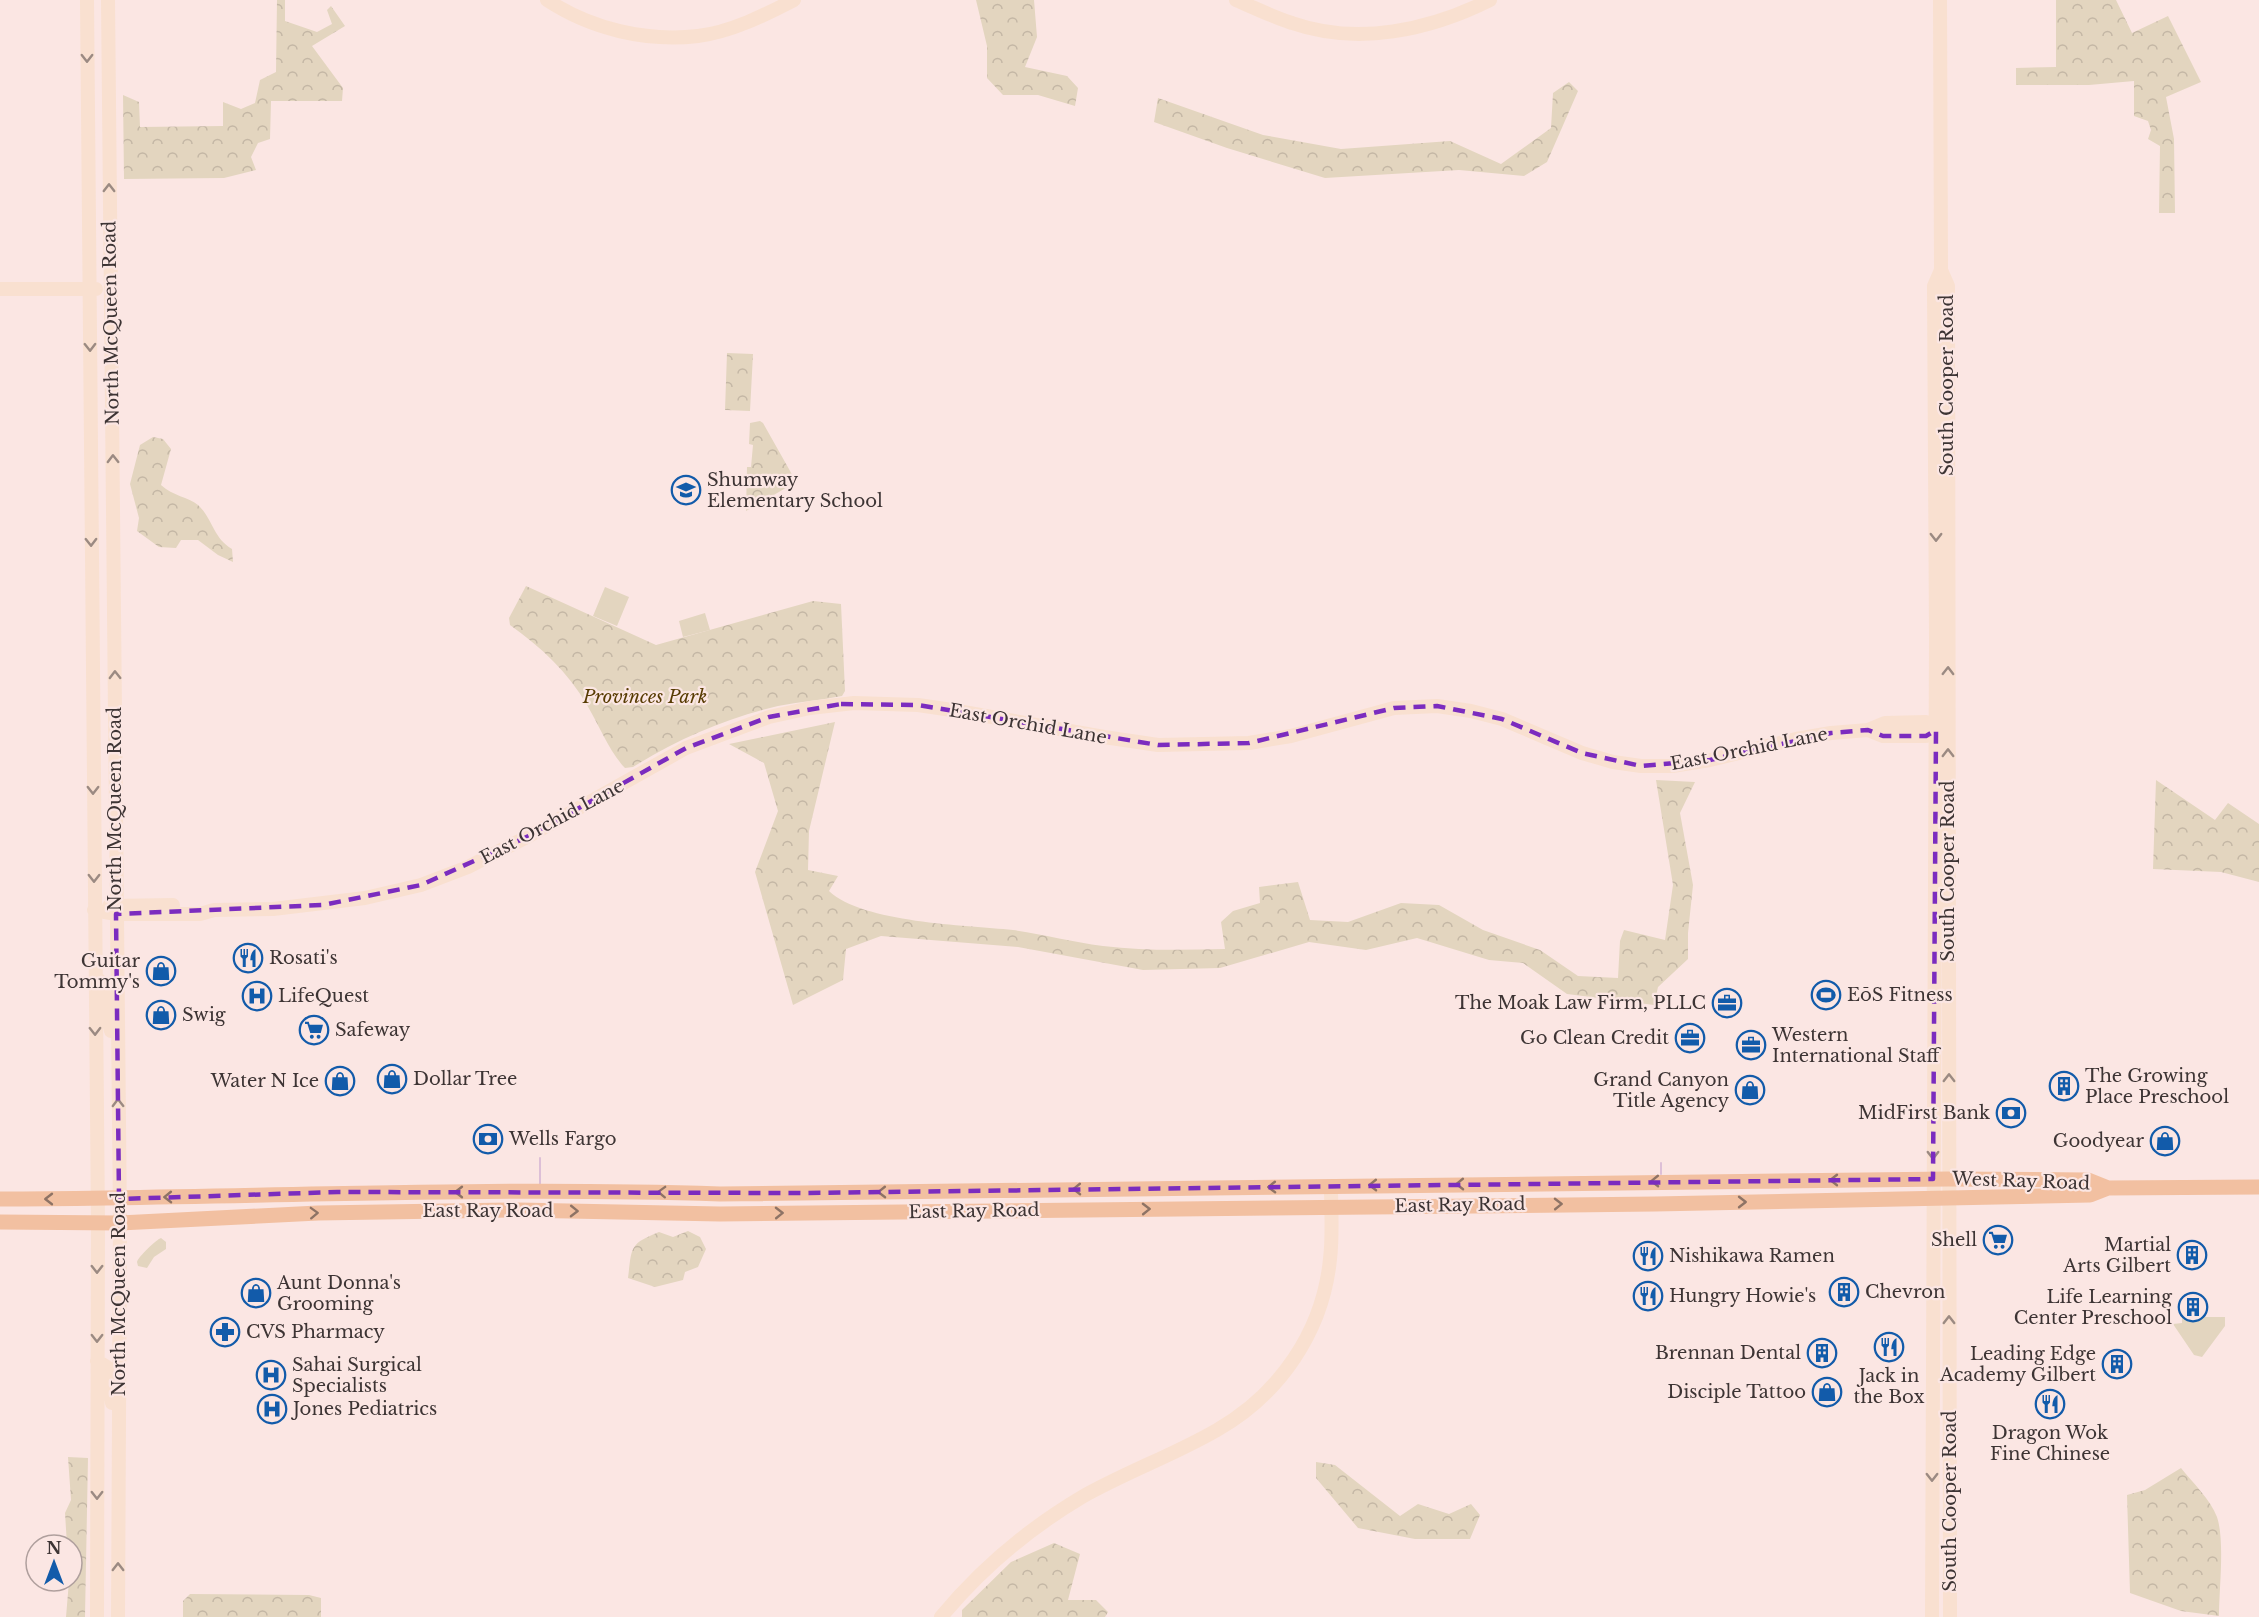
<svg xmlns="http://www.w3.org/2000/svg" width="2259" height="1617" viewBox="0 0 2259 1617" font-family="'Libre Baskerville',serif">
  <defs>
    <pattern id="forest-crowns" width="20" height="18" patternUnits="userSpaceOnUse" patternTransform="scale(1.5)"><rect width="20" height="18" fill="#e3d5bf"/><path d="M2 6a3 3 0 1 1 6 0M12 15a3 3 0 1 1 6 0" fill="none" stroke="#c4b7a5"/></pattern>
  </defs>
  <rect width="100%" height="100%" fill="#fbe6e3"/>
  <!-- grass -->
  <path fill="#e3d5bf" d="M605,587L629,597L617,626L593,616Z
    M705,613L710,630L683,637L679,621Z
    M161,1238L166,1242V1249L154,1257L147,1268L138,1266L137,1262C138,1257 157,1239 161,1238Z
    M2182,1317H2225V1326L2202,1357L2194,1355L2173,1324L2182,1323Z"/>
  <!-- forest -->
  <path fill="url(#forest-crowns)" d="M277,0H285V21L317,32L332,24L327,10L331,6L345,26L312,46L343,88L342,101H271L270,139L258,143L251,157L256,170L224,178L124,179L123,95L139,102L140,127L223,126V102L241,109L255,103L260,80L276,72Z
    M976,0H1034L1037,37L1025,67L1067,76L1078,88L1075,106L1038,95H1003L987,78V46Z
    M2056,0H2116L2132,33L2168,16L2201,82L2166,97L2174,139L2175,213H2159L2160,146L2148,139L2151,130L2148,121L2134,116V81L2089,85H2016V68L2056,67Z
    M1569,82L1578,91L1547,162L1524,176L1459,170L1325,178L1227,148L1154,122L1158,98L1263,135L1341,149L1450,141L1501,164L1551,128L1553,93Z
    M727,353L753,354L750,411L725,410Z
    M760,421L763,423L794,478L788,481L791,485L746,511L747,467H751L753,445L749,444L750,423Z
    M153,437L163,439L171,449L161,485C173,496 188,497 198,505C213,519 213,538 232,549L233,562L218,555L198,540H181L176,548L159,547L137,531L139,518L130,484L140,445Z
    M526,586L656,645L813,601L841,604L845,691L842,696C821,700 799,702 778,706C726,718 678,739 633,767L625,768C610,753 598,723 587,705C568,672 541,647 510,625L509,618Z
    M835,722L809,831L808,870L838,876L829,891C863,923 965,925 1013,930C1043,934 1072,942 1103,946C1143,951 1184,950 1225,949L1221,922L1233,911L1260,903L1259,887L1298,882L1310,920L1348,922L1401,903L1439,905L1483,930L1540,950L1578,976L1618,978L1620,941L1624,930L1665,940L1673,885L1656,780L1695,782L1680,813L1693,885L1688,933V959L1658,987L1654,1005L1567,994L1523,963L1489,960L1417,938L1366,950L1309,942L1220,968L1143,970L1018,947L881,936L846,949L843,980L793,1005L755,872L778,811L764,763L729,744Z
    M2156,780L2215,820L2228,803L2259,824V882L2221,872L2153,869Z
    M688,1231L700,1237L706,1249L698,1267L685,1272L683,1280L655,1287L628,1278C632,1247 629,1244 659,1232L673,1237Z
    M68,1457L88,1458L85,1617H66L69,1581H72V1545H67L65,1513L71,1500Z
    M1316,1462L1335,1465L1400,1516L1418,1504L1449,1514L1471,1504L1480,1515L1470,1539H1415L1358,1528L1316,1478Z
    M2181,1468C2193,1483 2210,1499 2217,1517C2225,1541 2219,1589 2219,1616L2181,1611L2130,1593L2127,1495L2145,1490Z
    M1054,1543L1080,1554L1068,1600H1096L1108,1612L1105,1617H962V1610L1011,1562Z
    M190,1594L309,1595L321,1598V1617H183V1601Z"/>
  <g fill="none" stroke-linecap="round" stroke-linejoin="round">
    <!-- stream -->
    <path stroke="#ddbfd7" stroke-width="2" d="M540,1158V1185
      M1661,1163V1174"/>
    <!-- secondary -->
    <path stroke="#f9e0d0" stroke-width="14" d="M87,0L98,1223L97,1617
      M108,0L120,1223L118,1617
      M547,0C591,29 646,42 698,36C731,32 765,15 794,0
      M1236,0C1255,8 1273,17 1292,23C1358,46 1430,30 1490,0
      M1941,270L1948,286L1950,1617
      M0,289H96
      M1868,730L1883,736H1926L1936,730H1941
      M109,906L173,905
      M94,910L116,914H200L214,910L273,909L365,898L421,885L468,867L529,836L686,748L769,717L810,708L854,703L918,705L952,710L1104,737L1158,745L1249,743L1291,736L1394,708L1437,706L1471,711L1502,719L1582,753L1613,762L1641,766H1672L1710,760L1796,739L1831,733L1868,730L1885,723L1926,722L1936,730
      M99,980L105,997L111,1031
      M97,1361L107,1367L112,1403
      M941,1617C981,1569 1028,1529 1082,1497C1126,1472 1174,1455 1217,1430C1280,1394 1323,1331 1330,1259C1333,1234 1331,1210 1331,1186
      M1932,1617L1936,638L1934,286L1941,270L1940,0"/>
    <!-- primary -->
    <path stroke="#f2c0a1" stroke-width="15" d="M0,1199C240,1198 480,1186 720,1194L1948,1179L2088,1180L2108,1188
      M0,1222L120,1223L318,1213L518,1210L720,1214L1655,1204L2090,1195L2108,1188L2259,1187"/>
  </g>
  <!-- one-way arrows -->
  <defs><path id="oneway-chevron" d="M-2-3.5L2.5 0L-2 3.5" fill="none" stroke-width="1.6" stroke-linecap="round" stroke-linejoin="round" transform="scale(1.5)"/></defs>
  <g stroke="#9b8a82">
    <use href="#oneway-chevron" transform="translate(87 58) rotate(90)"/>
    <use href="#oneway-chevron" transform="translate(109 188) rotate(-90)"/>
    <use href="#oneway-chevron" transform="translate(90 347) rotate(89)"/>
    <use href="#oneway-chevron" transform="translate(113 459) rotate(-91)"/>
    <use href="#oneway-chevron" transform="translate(1936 537) rotate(90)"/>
    <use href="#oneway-chevron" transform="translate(91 542) rotate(89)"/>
    <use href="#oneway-chevron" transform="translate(1948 671) rotate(-89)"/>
    <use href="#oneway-chevron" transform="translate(115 675) rotate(-91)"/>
    <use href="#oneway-chevron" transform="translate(1948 753) rotate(-90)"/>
    <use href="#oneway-chevron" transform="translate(93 790) rotate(90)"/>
    <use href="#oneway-chevron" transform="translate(94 878) rotate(90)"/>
    <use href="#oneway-chevron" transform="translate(95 1031) rotate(89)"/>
    <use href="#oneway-chevron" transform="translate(1949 1078) rotate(-90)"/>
    <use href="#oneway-chevron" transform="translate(118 1103) rotate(-91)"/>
    <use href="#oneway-chevron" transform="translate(1933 1155) rotate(90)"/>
    <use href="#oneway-chevron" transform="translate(97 1269) rotate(90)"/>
    <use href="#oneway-chevron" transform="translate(1949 1320) rotate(-90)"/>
    <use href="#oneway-chevron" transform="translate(97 1338) rotate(90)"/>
    <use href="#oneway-chevron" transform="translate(1932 1477) rotate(90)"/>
    <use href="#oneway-chevron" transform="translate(97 1495) rotate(90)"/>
    <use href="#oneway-chevron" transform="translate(118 1567) rotate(-90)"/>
  </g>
  <g stroke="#8e7365">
    <use href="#oneway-chevron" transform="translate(1834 1180) rotate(180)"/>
    <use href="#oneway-chevron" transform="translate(1655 1181) rotate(179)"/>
    <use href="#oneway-chevron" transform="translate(1460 1184) rotate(179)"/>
    <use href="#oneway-chevron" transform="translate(1373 1185) rotate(179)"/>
    <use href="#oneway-chevron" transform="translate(1272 1187) rotate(179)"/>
    <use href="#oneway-chevron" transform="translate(1077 1189) rotate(179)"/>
    <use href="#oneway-chevron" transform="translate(459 1192) rotate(180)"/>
    <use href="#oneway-chevron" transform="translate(662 1192) rotate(-178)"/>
    <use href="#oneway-chevron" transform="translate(882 1192) rotate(179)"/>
    <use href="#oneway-chevron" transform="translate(168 1197) rotate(179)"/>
    <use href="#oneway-chevron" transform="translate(49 1199) rotate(180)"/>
    <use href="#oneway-chevron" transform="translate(1742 1202)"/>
    <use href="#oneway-chevron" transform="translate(1558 1204) rotate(-1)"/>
    <use href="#oneway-chevron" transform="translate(1146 1209) rotate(-1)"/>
    <use href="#oneway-chevron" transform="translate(574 1211) rotate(1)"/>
    <use href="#oneway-chevron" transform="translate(314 1213) rotate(-2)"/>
    <use href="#oneway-chevron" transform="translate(779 1213) rotate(-1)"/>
  </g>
  <!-- marked area -->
  <path fill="none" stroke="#7b2cbf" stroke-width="4.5" stroke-dasharray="12 8" stroke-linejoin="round" d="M841,704L918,705L1158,745L1249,743L1394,708L1437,706L1502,719L1582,753L1641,766L1710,760L1831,733L1868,730L1883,736H1926L1936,730L1933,1179L807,1193L338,1192L119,1199L116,914L323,905L421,885L529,836L686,748L769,717Z"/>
  <!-- icons -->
  <defs>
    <g id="school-ring" transform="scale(1.5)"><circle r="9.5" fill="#fbe6e3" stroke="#125baa" stroke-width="1.5"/><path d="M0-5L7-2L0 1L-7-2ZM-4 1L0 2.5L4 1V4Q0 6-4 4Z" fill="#125baa"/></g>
    <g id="restaurant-ring" transform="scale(1.5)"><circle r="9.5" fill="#fbe6e3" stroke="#125baa" stroke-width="1.5"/><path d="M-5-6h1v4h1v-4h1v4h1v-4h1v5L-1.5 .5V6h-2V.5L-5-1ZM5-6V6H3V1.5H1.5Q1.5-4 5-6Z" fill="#125baa"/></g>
    <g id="shop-ring" transform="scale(1.5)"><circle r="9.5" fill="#fbe6e3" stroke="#125baa" stroke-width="1.5"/><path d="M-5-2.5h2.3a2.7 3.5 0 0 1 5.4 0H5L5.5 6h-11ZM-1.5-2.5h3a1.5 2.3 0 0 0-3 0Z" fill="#125baa"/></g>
    <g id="stadium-ring" transform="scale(1.5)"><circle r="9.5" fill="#fbe6e3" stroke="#125baa" stroke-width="1.5"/><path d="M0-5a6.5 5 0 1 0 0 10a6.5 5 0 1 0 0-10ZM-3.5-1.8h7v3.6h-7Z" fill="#125baa"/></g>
    <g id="hospital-ring" transform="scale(1.5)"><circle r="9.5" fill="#fbe6e3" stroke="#125baa" stroke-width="1.5"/><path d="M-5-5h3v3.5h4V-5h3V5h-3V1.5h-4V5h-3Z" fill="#125baa"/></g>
    <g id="office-ring" transform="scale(1.5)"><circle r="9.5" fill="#fbe6e3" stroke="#125baa" stroke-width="1.5"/><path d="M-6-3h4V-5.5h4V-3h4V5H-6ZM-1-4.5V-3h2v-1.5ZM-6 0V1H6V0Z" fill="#125baa"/></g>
    <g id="supermarket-ring" transform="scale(1.5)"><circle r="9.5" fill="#fbe6e3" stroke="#125baa" stroke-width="1.5"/><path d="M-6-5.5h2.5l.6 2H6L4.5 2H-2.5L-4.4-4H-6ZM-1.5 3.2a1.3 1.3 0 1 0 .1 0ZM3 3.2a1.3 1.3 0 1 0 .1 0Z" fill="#125baa"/></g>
    <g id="building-ring" transform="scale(1.5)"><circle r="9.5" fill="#fbe6e3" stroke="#125baa" stroke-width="1.5"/><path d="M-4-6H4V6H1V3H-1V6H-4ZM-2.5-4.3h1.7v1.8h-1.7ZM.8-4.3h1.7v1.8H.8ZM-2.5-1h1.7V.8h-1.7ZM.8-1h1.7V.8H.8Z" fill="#125baa"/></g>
    <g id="bank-ring" transform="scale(1.5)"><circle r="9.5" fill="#fbe6e3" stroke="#125baa" stroke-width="1.5"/><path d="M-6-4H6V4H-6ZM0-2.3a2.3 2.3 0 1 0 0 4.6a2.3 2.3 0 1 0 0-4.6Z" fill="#125baa"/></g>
    <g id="pharmacy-ring" transform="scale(1.5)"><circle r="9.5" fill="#fbe6e3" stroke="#125baa" stroke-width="1.5"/><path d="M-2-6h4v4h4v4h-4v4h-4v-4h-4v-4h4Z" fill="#125baa"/></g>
  </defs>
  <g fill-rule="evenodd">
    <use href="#school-ring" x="686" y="490"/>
    <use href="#restaurant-ring" x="248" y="958"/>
    <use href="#shop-ring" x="161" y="971"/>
    <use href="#stadium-ring" x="1826" y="995"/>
    <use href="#hospital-ring" x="257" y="996"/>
    <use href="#office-ring" x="1727" y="1003"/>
    <use href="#shop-ring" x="161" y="1015"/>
    <use href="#supermarket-ring" x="314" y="1030"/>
    <use href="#office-ring" x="1690" y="1038"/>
    <use href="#office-ring" x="1751" y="1045"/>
    <use href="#shop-ring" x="392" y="1079"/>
    <use href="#shop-ring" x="340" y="1081"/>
    <use href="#building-ring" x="2064" y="1086"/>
    <use href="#shop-ring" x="1750" y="1090"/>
    <use href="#bank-ring" x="2011" y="1113"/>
    <use href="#bank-ring" x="488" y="1139"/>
    <use href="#shop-ring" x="2165" y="1141"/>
    <use href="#supermarket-ring" x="1998" y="1240"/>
    <use href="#building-ring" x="2192" y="1255"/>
    <use href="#restaurant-ring" x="1648" y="1256"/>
    <use href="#building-ring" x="1844" y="1292"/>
    <use href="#shop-ring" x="256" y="1293"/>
    <use href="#restaurant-ring" x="1648" y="1296"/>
    <use href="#building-ring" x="2193" y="1307"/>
    <use href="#pharmacy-ring" x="225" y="1332"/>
    <use href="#restaurant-ring" x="1889" y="1347"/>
    <use href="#building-ring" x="1822" y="1353"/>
    <use href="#building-ring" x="2117" y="1364"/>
    <use href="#hospital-ring" x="271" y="1375"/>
    <use href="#shop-ring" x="1827" y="1392"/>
    <use href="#restaurant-ring" x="2050" y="1404"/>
    <use href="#hospital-ring" x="272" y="1409"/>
  </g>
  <g text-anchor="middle" stroke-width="4.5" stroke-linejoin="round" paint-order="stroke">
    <!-- street labels -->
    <g font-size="18" fill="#3d3434" stroke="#fbe6e3">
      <text transform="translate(111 323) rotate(-91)" y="6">North McQueen Road</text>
      <text transform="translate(1947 385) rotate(-90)" y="6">South Cooper Road</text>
      <text transform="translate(1028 724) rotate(10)" y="6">East Orchid Lane</text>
      <text transform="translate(1749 749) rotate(-11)" y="6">East Orchid Lane</text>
      <text transform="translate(115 809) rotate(-90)" y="6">North McQueen Road</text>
      <text transform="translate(552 822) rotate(-28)" y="6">East Orchid Lane</text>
      <text transform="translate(1948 871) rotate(-90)" y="6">South Cooper Road</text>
      <text transform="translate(2021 1181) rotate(2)" y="6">West Ray Road</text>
      <text transform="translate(1460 1205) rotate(-1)" y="6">East Ray Road</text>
      <text x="488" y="1217">East Ray Road</text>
      <text transform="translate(974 1211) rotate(-1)" y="6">East Ray Road</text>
      <text transform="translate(119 1294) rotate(-90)" y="6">North McQueen Road</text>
      <text transform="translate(1950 1501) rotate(-90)" y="6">South Cooper Road</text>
    </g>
    <!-- poi labels -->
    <g font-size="18" fill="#3d3434" stroke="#fbe6e3" text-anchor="start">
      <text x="707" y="486">Shumway<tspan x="707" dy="21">Elementary School</tspan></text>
      <text x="269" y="964">Rosati's</text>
      <text x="140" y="967" text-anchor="end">Guitar<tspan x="140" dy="21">Tommy's</tspan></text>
      <text x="1847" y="1001">EōS Fitness</text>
      <text x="278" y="1002">LifeQuest</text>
      <text x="1706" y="1009" text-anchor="end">The Moak Law Firm, PLLC</text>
      <text x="182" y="1021">Swig</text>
      <text x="335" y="1036">Safeway</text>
      <text x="1772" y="1041">Western<tspan x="1772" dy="21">International Staff</tspan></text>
      <text x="1669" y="1044" text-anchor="end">Go Clean Credit</text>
      <text x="2085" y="1082">The Growing<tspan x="2085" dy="21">Place Preschool</tspan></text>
      <text x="413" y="1085">Dollar Tree</text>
      <text x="1729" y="1086" text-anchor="end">Grand Canyon<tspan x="1729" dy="21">Title Agency</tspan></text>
      <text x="319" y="1087" text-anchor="end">Water N Ice</text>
      <text x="1990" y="1119" text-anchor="end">MidFirst Bank</text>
      <text x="509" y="1145">Wells Fargo</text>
      <text x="2144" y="1147" text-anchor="end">Goodyear</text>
      <text x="1977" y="1246" text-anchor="end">Shell</text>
      <text x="2171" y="1251" text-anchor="end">Martial<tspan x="2171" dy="21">Arts Gilbert</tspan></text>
      <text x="1669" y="1262">Nishikawa Ramen</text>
      <text x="277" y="1289">Aunt Donna's<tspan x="277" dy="21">Grooming</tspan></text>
      <text x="1865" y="1298">Chevron</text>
      <text x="1669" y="1302">Hungry Howie's</text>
      <text x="2172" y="1303" text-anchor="end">Life Learning<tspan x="2172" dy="21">Center Preschool</tspan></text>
      <text x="246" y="1338">CVS Pharmacy</text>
      <text x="1801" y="1359" text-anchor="end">Brennan Dental</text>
      <text x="2096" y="1360" text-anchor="end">Leading Edge<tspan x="2096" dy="21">Academy Gilbert</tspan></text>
      <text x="292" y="1371">Sahai Surgical<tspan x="292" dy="21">Specialists</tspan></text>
      <text x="1889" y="1382" text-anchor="middle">Jack in<tspan x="1889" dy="21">the Box</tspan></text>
      <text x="1806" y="1398" text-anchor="end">Disciple Tattoo</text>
      <text x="293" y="1415">Jones Pediatrics</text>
      <text x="2050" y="1439" text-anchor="middle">Dragon Wok<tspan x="2050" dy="21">Fine Chinese</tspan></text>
    </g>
    <!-- park labels -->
    <g font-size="18" font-style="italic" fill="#573b02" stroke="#fbe6e3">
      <text x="645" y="703">Provinces Park</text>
    </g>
  </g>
  <!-- north arrow -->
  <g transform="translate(54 1563)"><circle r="28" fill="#fbe6e3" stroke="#af9f9d" stroke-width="1.5"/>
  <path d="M0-4.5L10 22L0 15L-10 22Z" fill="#125baa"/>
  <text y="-9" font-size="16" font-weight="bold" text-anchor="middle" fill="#3d3434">N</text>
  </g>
</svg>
